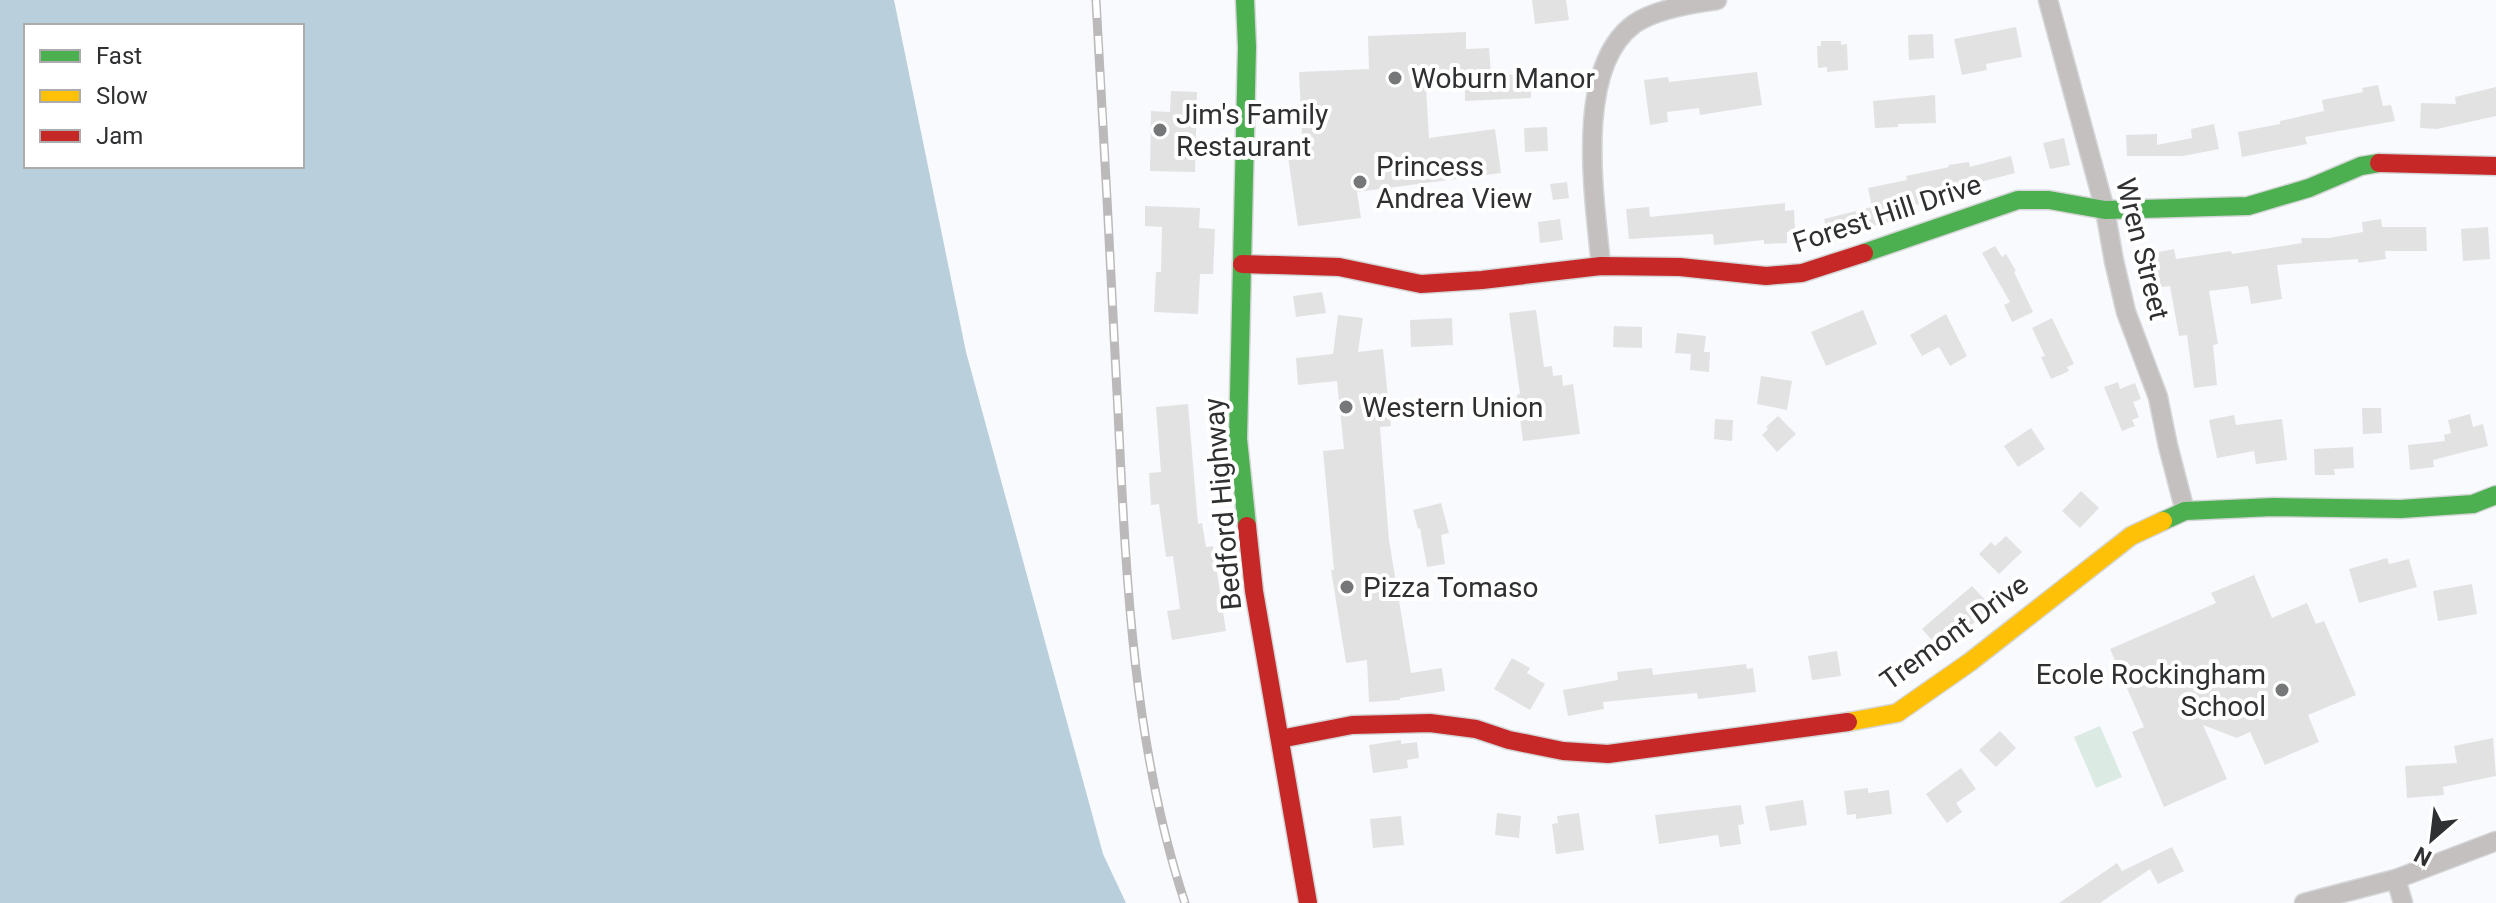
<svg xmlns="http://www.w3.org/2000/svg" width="2496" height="903" viewBox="0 0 2496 903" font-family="Roboto,sans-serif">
  <rect width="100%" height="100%" fill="#f8fafd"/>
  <!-- green -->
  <path fill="#dceae4" d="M2100,726L2122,777L2096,788L2074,737Z"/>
  <!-- water -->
  <path fill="#bacfdc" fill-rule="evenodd" d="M0,0H894L966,352L1103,854L1126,903H0ZM26,26H302V166H26Z"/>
  <!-- building -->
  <path fill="#e2e2e3" d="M1532,0H1566L1569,20L1535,24Z
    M2016,27L2022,57L1986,64L1987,70L1962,75L1954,39Z
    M1466,32V49L1489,48L1491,75L1531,74V98L1465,101V85L1426,87L1429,138L1495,129L1501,173L1357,192L1361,218L1298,226L1288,157L1303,155L1299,72L1369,69L1368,36Z
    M1933,34L1934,58L1909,60L1908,35Z
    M1821,41H1841V45L1847,44L1848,70L1827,72V67L1818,68L1817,46H1821Z
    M1757,72L1762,105L1700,115L1699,108L1667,112L1668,122L1650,125L1644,80L1668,77L1669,82Z
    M2378,85L2383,106L2391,105L2395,121L2305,137L2307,144L2242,157L2238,132L2280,124V121L2324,111L2322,100L2363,92L2362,88Z
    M2496,87V116L2437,129L2420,128L2421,103L2456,104L2455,97Z
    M1171,91L1197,92L1195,172L1150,171L1151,111L1170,112Z
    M1935,95L1936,123L1898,124V127L1875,128L1873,101Z
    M2214,124L2219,149L2183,156H2127L2126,135L2157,134V145L2192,138L2191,129Z
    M1547,127L1548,151L1525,152L1524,128Z
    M2064,138L2070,165L2050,169L2043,143Z
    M2011,156L2015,173L1973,184L1974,191L1935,197V201L1895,209L1898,220L1856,230L1857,236L1830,243L1824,219L1872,207L1868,188L1907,180L1906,176L1949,167L1948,165L1969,162L1970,167Z
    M1567,182L1569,198L1553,200L1550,184Z
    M1785,203V211L1794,210L1795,231L1787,232V243L1764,244V240L1714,245L1713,234L1629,239L1626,209L1649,207L1650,217Z
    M1145,206L1200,208L1199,228L1215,229L1213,274H1200L1198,314L1154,312L1156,272H1161L1162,227L1145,226Z
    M1560,219L1563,240L1540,243L1538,222Z
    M2381,219L2382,227H2426L2427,251H2385L2386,259L2358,263V259L2277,265L2282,299L2251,304L2248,286L2209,291L2218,344L2213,345L2217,385L2194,388L2187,335L2179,336L2170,286L2156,288L2149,254L2174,249L2176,259L2231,251L2232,254L2302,243L2301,238H2329L2363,232L2362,222Z
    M2488,227L2490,259L2463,261L2461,229Z
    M1995,246L2002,257L2006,254L2016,271L2014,272L2033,312L2012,322L2004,305L2010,302L1982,253Z
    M1322,292L1326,313L1296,317L1293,296Z
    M1536,310L1544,367L1552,366L1553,376L1562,375L1563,386L1573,384L1580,434L1523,441L1517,395L1520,394L1509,313Z
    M1863,310L1877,344L1826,366L1811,332Z
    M1946,314L1967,356L1950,366L1939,347L1922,356L1910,335Z
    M1338,315L1363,318L1358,352L1383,349L1391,426L1380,427L1389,540L1411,673L1442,668L1445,691L1400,698V700L1369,702L1367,660L1346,663L1331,570H1334L1323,451L1344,449L1337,381L1298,385L1296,358L1333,354Z
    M1452,318L1453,345L1411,347L1410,320Z
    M2052,318L2074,364L2067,367L2069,371L2051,379L2041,357L2045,356L2032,328Z
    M1614,326L1642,327V348L1613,347Z
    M1677,333L1706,336L1704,352H1710L1709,372L1690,370L1691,354L1675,353Z
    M1761,376L1792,381L1787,410L1757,404Z
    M2118,382L2120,389L2135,383L2141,399L2133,402L2139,417L2132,420L2135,426L2122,431L2104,387Z
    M1188,404L1198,524L1202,523L1206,547L1213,546L1226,631L1172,640L1167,611L1180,609L1173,556L1166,557L1159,504L1151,505L1149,473L1161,472L1156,407Z
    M2362,408H2381L2382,433L2363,434Z
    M2470,414L2473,427L2483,424L2488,446L2433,460L2434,467L2410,470L2408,445L2445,441L2444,435L2451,433L2448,420Z
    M2234,415L2236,425L2282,419L2287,460L2256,464L2254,451L2217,458L2209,420Z
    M1778,416L1796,434L1777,452L1762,435L1768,429L1766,427Z
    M1715,419L1733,420L1732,441L1714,439Z
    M2031,428L2045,449L2018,467L2004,446Z
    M2353,447L2354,468L2334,469L2335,475H2315L2314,449Z
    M2081,491L2099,508L2080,528L2062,511Z
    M1441,503L1449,533L1441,535L1445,564L1427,567L1420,528L1418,529L1413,510Z
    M2006,536L2022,552L1999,574L1979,554L1991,542L1995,546Z
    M2387,558L2389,564L2409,559L2417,587L2359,603L2349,569Z
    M2254,575L2272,618L2307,603L2316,624L2324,621L2356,695L2308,715L2319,742L2265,765L2250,732L2237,738L2203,725L2227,779L2164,807L2132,732L2144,727L2110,649L2216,603L2211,593Z
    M2472,584L2477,614L2438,621L2433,591Z
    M1972,586L1992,607L1960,635L1963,639L1945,655L1922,629Z
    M1837,651L1841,676L1812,680L1808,656Z
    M1512,658L1530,668L1527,673L1545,684L1530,710L1494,689Z
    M1746,664L1747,669L1753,668L1756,692L1698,699L1697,693L1603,702L1604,709L1568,716L1563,690L1618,680L1617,672L1652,668L1653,675Z
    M2000,731L2016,748L1996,767L1979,750Z
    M2493,738L2496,776L2443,787L2444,795L2407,798L2405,766L2457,763L2454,746Z
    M1401,740V744L1417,742L1419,758L1407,760L1408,768L1373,773L1369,745Z
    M1961,768L1976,789L1956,803L1962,812L1947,823L1926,794Z
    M1868,788V793L1889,790L1892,814L1856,819V814L1847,815L1844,791Z
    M1803,800L1807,825L1770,831L1765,806Z
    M1741,805L1744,824L1738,825L1741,844L1720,847L1718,835L1659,844L1655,815Z
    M1497,813L1521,816L1519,838L1495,835Z
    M1579,813L1584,850L1556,854L1552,824L1558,823L1557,816Z
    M1401,816L1404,845L1373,848L1370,819Z
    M2172,847L2184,871L2158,884L2150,869L2100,903H2059L2117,863L2122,871Z"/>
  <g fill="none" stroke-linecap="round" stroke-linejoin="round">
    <!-- street casing -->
    <g stroke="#d5d6d8" stroke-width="21">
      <path id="street" d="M2048,0L2105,210L2114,261L2126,312L2158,397L2168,446L2185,511
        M1601,266C1595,200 1573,69 1634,24C1654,10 1694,3 1717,0
        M2396,879L2403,903
        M2304,903L2396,879L2496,841"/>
    </g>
    <!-- fast casing -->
    <g stroke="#d5d6d8" stroke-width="21">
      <path id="fast" d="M1245,0L1247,47L1238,439L1247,526
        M1864,253L2018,200H2049L2105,210L2248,206L2309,188L2361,166L2379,163
        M2163,521L2185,511L2273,507L2401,509L2473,504L2496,495"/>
    </g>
    <!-- slow casing -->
    <g stroke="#d5d6d8" stroke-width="21">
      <path id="slow" d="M1848,722L1897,713L1970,662L2131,536L2163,521"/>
    </g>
    <!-- jam casing -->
    <g stroke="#d5d6d8" stroke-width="21">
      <path id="jam" d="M2379,163L2496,166
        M1242,264L1339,267L1421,284L1482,280L1601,266L1680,267L1766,276L1802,273L1864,253
        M1247,526L1254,591L1308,903
        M1280,739L1352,725L1430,723L1476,729L1509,740L1563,751L1608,754L1848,722"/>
    </g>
    <!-- street -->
    <use href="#street" stroke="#c4c0bf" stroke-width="18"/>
    <!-- fast -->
    <use href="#fast" stroke="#4caf50" stroke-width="18"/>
    <!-- slow -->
    <use href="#slow" stroke="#ffc107" stroke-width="18"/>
    <!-- jam -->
    <use href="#jam" stroke="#c62828" stroke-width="18"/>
    <!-- rail casing -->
    <g stroke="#bbb9b9" stroke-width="9">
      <path id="rail" d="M1096,0C1104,137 1111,275 1118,412C1126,576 1133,746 1185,903"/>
    </g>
    <!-- rail -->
    <use href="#rail" stroke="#fff" stroke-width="6" stroke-dasharray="18" stroke-linecap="butt"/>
  </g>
  <!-- markers -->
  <g fill="#757779" stroke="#fff" stroke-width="3">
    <circle cx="1395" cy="78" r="8"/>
    <circle cx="1160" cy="130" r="8"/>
    <circle cx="1360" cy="182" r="8"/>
    <circle cx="1346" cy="407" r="8"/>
    <circle cx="1347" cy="587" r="8"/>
    <circle cx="2282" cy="690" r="8"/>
  </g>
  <g text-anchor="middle" stroke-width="8" stroke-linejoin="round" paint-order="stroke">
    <!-- poi labels -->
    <g font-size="28" fill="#2f3032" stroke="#fff" text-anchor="start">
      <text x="1411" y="88">Woburn Manor</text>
      <text x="1176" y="124">Jim's Family<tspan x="1176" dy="32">Restaurant</tspan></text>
      <text x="1376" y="176">Princess<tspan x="1376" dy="32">Andrea View</tspan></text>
      <text x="1362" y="417">Western Union</text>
      <text x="1363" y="597">Pizza Tomaso</text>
      <text x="2266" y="684" text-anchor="end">Ecole Rockingham<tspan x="2266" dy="32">School</tspan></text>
    </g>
    <!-- street labels -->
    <g font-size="28" fill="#2f3032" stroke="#fff">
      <text transform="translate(1887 213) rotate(-18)" y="10">Forest Hill Drive</text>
      <text transform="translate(2143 249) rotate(76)" y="10">Wren Street</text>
      <text transform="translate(1222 504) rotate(-95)" y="10">Bedford Highway</text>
      <text transform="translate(1954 632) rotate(-36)" y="10">Tremont Drive</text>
    </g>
  </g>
  <!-- legend -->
  <rect x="24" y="24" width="280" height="144" fill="#ffffff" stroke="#acacad" stroke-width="2"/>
  <rect x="40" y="50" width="40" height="12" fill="#4caf50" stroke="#acacad" stroke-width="2"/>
  <text x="96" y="64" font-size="24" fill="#2f3032">Fast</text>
  <rect x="40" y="90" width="40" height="12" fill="#ffc107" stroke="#acacad" stroke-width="2"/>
  <text x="96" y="104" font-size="24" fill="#2f3032">Slow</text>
  <rect x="40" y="130" width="40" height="12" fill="#c62828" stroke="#acacad" stroke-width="2"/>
  <text x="96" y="144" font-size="24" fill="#2f3032">Jam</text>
  <!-- north arrow -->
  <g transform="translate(2432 839) rotate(208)" stroke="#ffffff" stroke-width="6" paint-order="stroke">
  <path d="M0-6L14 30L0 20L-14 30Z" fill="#2f3032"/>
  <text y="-12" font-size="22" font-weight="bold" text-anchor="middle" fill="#2f3032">N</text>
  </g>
</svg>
